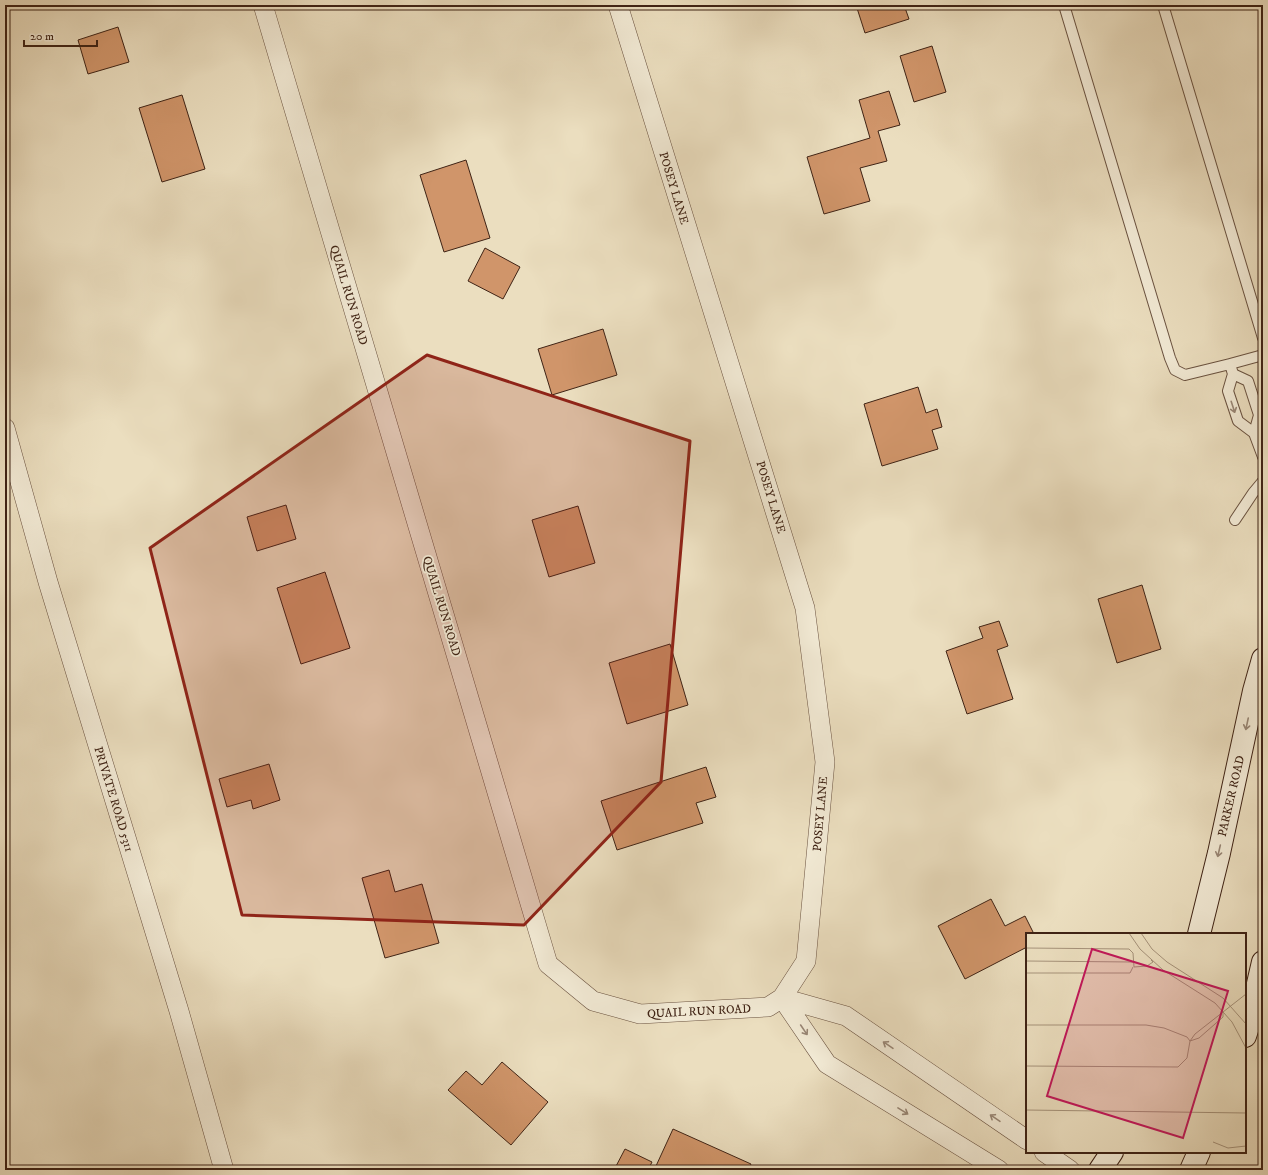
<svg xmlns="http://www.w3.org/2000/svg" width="1268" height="1175" viewBox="0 0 1268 1175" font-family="'IM FELL DW Pica',serif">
  <rect width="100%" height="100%" fill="#ebdebf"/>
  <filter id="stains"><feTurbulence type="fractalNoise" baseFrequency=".005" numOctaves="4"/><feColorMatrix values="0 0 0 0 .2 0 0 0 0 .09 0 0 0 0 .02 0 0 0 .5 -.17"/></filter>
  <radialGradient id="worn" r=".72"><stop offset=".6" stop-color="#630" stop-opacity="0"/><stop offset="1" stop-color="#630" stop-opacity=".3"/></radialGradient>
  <!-- building -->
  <path fill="#d0956a" stroke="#3f2315" d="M856,5H904L909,19L865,33Z
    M118,27L129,62L88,74L78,40Z
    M932,46L946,92L914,102L900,56Z
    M889,91L900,125L878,131L887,161L860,168L870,201L824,214L807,157L870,138L859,100Z
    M182,95L205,169L162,182L139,108Z
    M466,160L490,238L444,252L420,175Z
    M485,248L520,267L503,299L468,281Z
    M603,329L617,375L552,395L538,349Z
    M918,387L926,413L937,409L942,427L932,430L938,449L882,466L864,404Z
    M286,505L296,539L257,551L247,517Z
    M578,506L595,563L549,577L532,520Z
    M325,572L350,648L301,664L277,588Z
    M1142,585L1161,649L1117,663L1098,599Z
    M999,621L1008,646L997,650L1013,699L967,714L946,651L983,638L979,627Z
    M670,644L688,705L627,724L609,663Z
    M269,764L280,800L253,809L251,800L227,807L219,779Z
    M706,767L716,797L696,803L703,823L617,850L601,801Z
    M389,870L395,892L422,884L439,943L385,958L362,878Z
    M991,899L1005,926L1025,916L1034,934H1027V947L965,979L938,926Z
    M502,1062L548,1102L511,1145L448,1090L466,1071L482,1085Z
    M673,1129L751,1164L748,1170H665L656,1166Z
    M625,1149L652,1162L648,1170H614Z"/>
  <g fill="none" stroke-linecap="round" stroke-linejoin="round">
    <!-- lane casing -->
    <g stroke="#6a5240" stroke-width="12">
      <path id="lane" d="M1064,5L1170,358L1175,370L1185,375L1230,364
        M1163,5L1263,338
        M1263,355L1230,364L1233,374L1228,391L1238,421L1254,433L1263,457
        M1233,374L1248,381L1259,415L1254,433
        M1235,520L1253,493L1263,481"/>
    </g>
    <!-- street casing -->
    <g stroke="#6a5240" stroke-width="20">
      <path id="street" d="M263,5L548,964L593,1001L640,1014L768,1007L782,998L806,961L825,762L805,608L618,5
        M5,428L48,582L179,1011L224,1170
        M782,998L846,1016L1027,1140
        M782,998L827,1064L999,1170
        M1044,1152L1070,1170"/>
    </g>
    <!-- secondary casing -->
    <g stroke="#3f2315" stroke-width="24">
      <path id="secondary" d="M1199,934L1219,853L1254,691L1263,659
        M1245,1036L1248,1027L1263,962
        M1100,1170L1112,1152
        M1191,1170L1199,1152"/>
    </g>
    <!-- lane -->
    <use href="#lane" stroke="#f2ead5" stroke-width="10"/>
    <!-- street -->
    <use href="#street" stroke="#f2ead5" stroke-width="19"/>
    <!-- secondary -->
    <use href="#secondary" stroke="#f2ead5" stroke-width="22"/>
  </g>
  <!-- one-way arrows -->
  <defs><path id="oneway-shaft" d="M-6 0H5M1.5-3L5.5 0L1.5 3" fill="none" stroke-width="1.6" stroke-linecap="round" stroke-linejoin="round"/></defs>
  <g stroke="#988675">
    <use href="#oneway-shaft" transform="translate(1233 407) rotate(72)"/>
    <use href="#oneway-shaft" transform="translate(1247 724) rotate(102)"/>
    <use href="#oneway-shaft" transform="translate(1219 851) rotate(103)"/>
    <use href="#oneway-shaft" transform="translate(804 1030) rotate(56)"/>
    <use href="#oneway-shaft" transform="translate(888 1045) rotate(-146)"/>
    <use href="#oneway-shaft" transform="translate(903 1111) rotate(32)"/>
    <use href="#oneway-shaft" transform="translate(995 1118) rotate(-146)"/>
  </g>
  <!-- marked area -->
  <path fill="#8f2418" fill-opacity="0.2" stroke="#8f2418" stroke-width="3" stroke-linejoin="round" d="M427,355L690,441L661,782L524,925L242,915L150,548Z"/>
  <g text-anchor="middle" stroke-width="3.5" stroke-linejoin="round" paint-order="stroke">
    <!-- street labels -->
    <g font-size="12" fill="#3f2315" stroke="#f2ead5">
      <text transform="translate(674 188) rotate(73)" y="4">POSEY LANE</text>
      <text transform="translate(349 295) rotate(73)" y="4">QUAIL RUN ROAD</text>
      <text transform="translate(771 497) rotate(73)" y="4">POSEY LANE</text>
      <text transform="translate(442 606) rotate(73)" y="4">QUAIL RUN ROAD</text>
      <text transform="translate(1231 796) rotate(-77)" y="4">PARKER ROAD</text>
      <text transform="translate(114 799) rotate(73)" y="4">PRIVATE ROAD 5311</text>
      <text transform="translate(820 814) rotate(-85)" y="4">POSEY LANE</text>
      <text transform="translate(699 1011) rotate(-3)" y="4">QUAIL RUN ROAD</text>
    </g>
  </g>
  <!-- overview -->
  <g transform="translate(1026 933)">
    <rect width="220" height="220" fill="#ebdebf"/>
    <path fill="none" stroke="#a6937b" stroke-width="1" d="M103,0L114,16L137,37L189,70L206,89L220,115M115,0L126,16L141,29L197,65L220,91M0,15L103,16L107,20L108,34M0,28L107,29M108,34L121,33L127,29L125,27M0,40H104L107,34M0,92H120L138,95L161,104L164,108M164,108L173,105L197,84V79M0,133L152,134L161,125L164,108L169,101L220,61M0,177L220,180M187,209L202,215L220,213"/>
    <path fill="#c2185b" fill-opacity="0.15" stroke="#c2185b" stroke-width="2" d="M66,16L202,58L157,205L21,163Z"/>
    <rect width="220" height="220" fill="none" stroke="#3f2315" stroke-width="2"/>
  </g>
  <!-- margin -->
  <rect width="1268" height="1175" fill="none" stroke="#ebdebf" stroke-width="20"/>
  <rect x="6" y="6" width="1256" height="1163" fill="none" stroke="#3f2315" stroke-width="2"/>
  <rect x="10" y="10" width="1248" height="1155" fill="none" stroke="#3f2315"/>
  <!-- scale -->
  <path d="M24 40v6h73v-6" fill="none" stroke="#3f2315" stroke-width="2"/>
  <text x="30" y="40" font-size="12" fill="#3f2315" stroke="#f2ead5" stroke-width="3" paint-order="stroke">20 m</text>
  <rect width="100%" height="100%" filter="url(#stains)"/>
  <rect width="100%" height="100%" fill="url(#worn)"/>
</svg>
